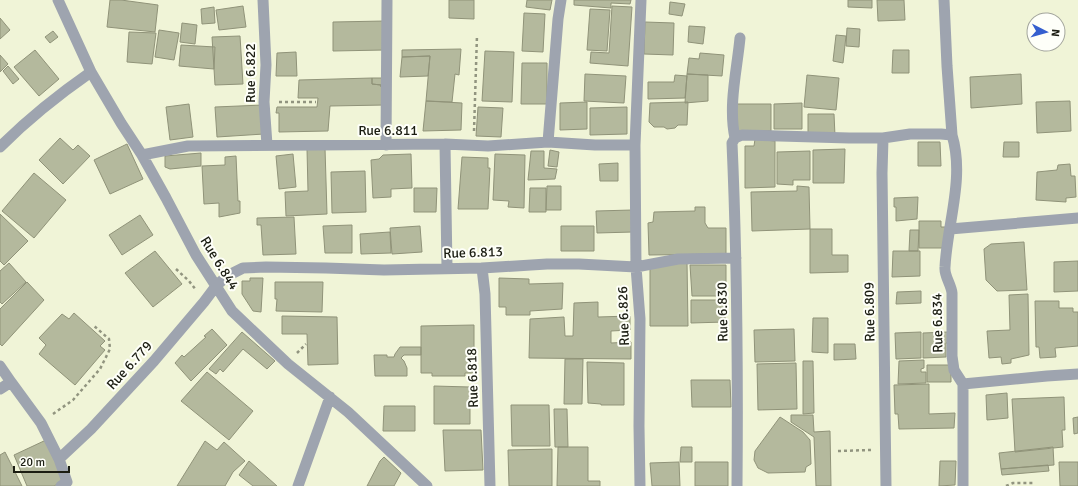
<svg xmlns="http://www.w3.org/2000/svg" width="1078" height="486" viewBox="0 0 1078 486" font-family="Signika,sans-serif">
  <rect width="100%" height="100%" fill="#f0f4d7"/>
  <!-- building -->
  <path fill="#b4b99d" stroke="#909379" d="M110,0H121L158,5L155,32L107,27Z
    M449,0H474V19L449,18Z
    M527,0H552L550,10L526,7Z
    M574,0H631L630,4L611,3V8L574,5Z
    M848,0H872V8L848,7Z
    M877,0H904L905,20L878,21Z
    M670,2L685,4L682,16L669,14Z
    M243,6L246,27L219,30L216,10Z
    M612,6L632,7L628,66L590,63L591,52L609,53Z
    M214,7L215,23L202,24L201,9Z
    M590,9L610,10L607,51L587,50Z
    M524,13L545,14L543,52L522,51Z
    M0,18L10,30L0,39Z
    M385,21V50L333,51V22Z
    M645,22L674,23L673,55L644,54Z
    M182,23L197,25L195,44L180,42Z
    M689,26L705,27L703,44L688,42Z
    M847,28L860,29L859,47L846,46Z
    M159,30L179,33L174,60L155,57Z
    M53,31L58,37L50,43L45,37Z
    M129,32L156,33L152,64L127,62Z
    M836,35L846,36L843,63L833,61Z
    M240,36L243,84L215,85L212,37Z
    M181,45L215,47L214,69L179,66Z
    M461,49L459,75L455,74L452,102L426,101L430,56L402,57V50Z
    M35,50L59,79L39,96L14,67Z
    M893,50H909V73H892Z
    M485,51L514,52L512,102L482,101Z
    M296,52L297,76H276L277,53Z
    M700,53L724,55L722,76L687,74L689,58L699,59Z
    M0,55L8,64L0,72Z
    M430,56L428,76L400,77L402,57Z
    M522,63H547V104H521Z
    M8,66L19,79L13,84L3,71Z
    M585,74L626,76L624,103L584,101Z
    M687,74L708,75V101L685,103Z
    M1021,74L1022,104L971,108L970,77Z
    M675,75L687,76L685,98L648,99V82H674Z
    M807,75L839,78L836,110L804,107Z
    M372,78V84L381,85V87L386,88L385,105L330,106L328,131L279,132V113H276L277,107H317L318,98H298L299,80Z
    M372,78H386V88L381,87V85L372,84Z
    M426,101L462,103L461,130L423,131Z
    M1070,101L1071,131L1037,133L1036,102Z
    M587,102V129L560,130V103Z
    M688,102L687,125H678L675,128L667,129L664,127H654L649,122L650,103Z
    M802,103V129H774V104Z
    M189,104L193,137L170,140L166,107Z
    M736,104H771V131L736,132Z
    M263,105L264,134L217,137L215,107Z
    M478,107L503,108L501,137L476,136Z
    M627,107V134L590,135V108Z
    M808,114H834L835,136H808Z
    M60,138L73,150L78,145L90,156L63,184L39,160Z
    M755,139L775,141V187L745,188V146H754Z
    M918,142H940L941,166H918Z
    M1004,142H1019V157H1003Z
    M127,144L143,179L110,194L94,160Z
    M325,148L327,214L286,216L285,192L308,191L307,149Z
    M845,149L844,183H813V150Z
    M550,150L559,152L557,167L548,166Z
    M531,151H544V168L557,169L555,179L528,180Z
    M810,151V180H793V185L777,184V152Z
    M201,153V166L170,169L165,167V156Z
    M293,154L296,187L279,189L276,156Z
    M411,154L412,188L391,189V197L373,198L371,160L379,159L383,155Z
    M495,154L525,155L524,208L508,207L509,201L493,200Z
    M236,156L238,201H240V213L219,217V203L204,204L202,166L225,165V157Z
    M462,157L488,158V168H490L488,209H458Z
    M618,163V181H600L599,164Z
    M1070,164L1071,176H1075L1076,197L1066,198V202L1036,200L1037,172L1057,170L1058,165Z
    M365,171L366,212L332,213L331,172Z
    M34,173L66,200L34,238L2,211Z
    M547,186H561V210H546Z
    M797,186L809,187L810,229L752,231L751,192L797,191Z
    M414,188H437L436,212H414Z
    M530,188H546V212H529Z
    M918,197L917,219L896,221V207H894V198Z
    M695,207H705V223L708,228H726V254L649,255L648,223L653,222L654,212L695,211Z
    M632,210L633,232L597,233L596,211Z
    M0,214L28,241L4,265L0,261Z
    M140,215L153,235L122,255L109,235Z
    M294,217L296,254L263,255L261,225H257V218Z
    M919,221H941V227H946V248H919Z
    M352,225V253H325L323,226Z
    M420,226L422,252L392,254L390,228Z
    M561,226H594V251H561Z
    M810,229H832V255H848V272L810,273Z
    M910,230H919L918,251H909Z
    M390,232L391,253L361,254L360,234Z
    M1024,242L1027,290L997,291L986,280L984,249L991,244Z
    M155,251L182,284L153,307L125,273Z
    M893,251H920V276L892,277Z
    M1078,261V291L1054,292V262Z
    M687,262L688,326H650V264Z
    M9,263L26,282L2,304L0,302V271Z
    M690,265H726V296H692Z
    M250,278H263L261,312L253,311L242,294V281H250Z
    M499,278L529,279V284L563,283L562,309L530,311V315H506V307H499Z
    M27,282L44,300L2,346L0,344V309Z
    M275,282H323L322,312L276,311L277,299H275Z
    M921,291V303L896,304L897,292Z
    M1028,294L1029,355L1011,359V363L1002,364L1001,357L989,358L987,331L1010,330L1009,295Z
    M691,300H725V322L691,323Z
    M1035,301H1059V308H1073V312H1078V346L1055,348L1056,357L1040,358L1039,347H1036Z
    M598,302V317L630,316V330L611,331V343L631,342V359L529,358L530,319L564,317L565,336H573L574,303Z
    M74,313L105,341L100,346L105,350L75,385L39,354L46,345L39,338L62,314L69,319Z
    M282,316L337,317L338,364L308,365L307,334H282Z
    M813,318H828V353L812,352Z
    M474,325V373H465V376H432V373H421V326Z
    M212,329L227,345L191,381L175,363L182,355L184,357L206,337L204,336Z
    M794,329L795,361L755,362L754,330Z
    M242,332L275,361L267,369L243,349L223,372L220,369L216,374L209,369Z
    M921,332V358L896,359L895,333Z
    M948,332V343H946V357L923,358V333Z
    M834,344H855L856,359L834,360Z
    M400,347H421V355H404L401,358L404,361L407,368V376H375L374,355H387V357H394L395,354Z
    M565,359H583L582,404H564Z
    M924,360V368L921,369V372H926V383L898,384L899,361Z
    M803,361H813L814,413L803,414Z
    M587,362L624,363V405H601V404L588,403Z
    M796,363L797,409L758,410L757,364Z
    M927,365H951V382H927Z
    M207,372L253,411L229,440L181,401Z
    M691,380H730L731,407H692Z
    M929,384V414L955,413L954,428L899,429L898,414H895L894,385Z
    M434,386L470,387V424H434Z
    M1007,393L1008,418L987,420L986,395Z
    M1064,397L1065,430H1062L1063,447L1015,452L1012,399Z
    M511,405H549L550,446H512Z
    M384,406H415V431H383Z
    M554,409H567L568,447H555Z
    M791,415H813L814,432L830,431L831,486H816L814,437L791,422Z
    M780,417L803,432L810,440L811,464L806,467L805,472L768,473L758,468L754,460L755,451Z
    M1078,417V433L1074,434L1073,418Z
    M443,430H481L483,470L445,471Z
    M46,440L64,481L54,486H27L14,455Z
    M205,441L217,450L224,442L245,461L233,472L225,486H177Z
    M558,447H588V481H600V486H557Z
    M681,447H692V462H680Z
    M1053,447L1054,465L1001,469L999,453Z
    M552,449V486H509L508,450Z
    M5,452L22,486H0V455Z
    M384,457L401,473L394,486H367L380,461Z
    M249,461L277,486H253L239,475Z
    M940,461H956L955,485L939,486Z
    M679,462L680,486H652L650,463Z
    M695,462H728V486H695Z
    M1059,462H1078V486H1060Z
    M1048,465L1049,471L1002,475L1001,469Z"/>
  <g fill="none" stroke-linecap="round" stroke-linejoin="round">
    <!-- path -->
    <path stroke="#91947f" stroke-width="2.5" stroke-dasharray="3 3" stroke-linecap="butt" d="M279,102H316
      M474,131L477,35
      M176,269L189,281L196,290
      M297,353L306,344
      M53,414L73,400L100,369L110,349L109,339L93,325
      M838,451L871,450
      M1006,486L1013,483H1033"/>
    <!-- minor -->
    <path stroke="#9ea4af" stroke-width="11" d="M58,0L91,72L121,123L142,155L166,198L196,255L232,311L288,364L348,412L427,486
      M263,0L266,65L264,102L267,145
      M944,0L947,66L952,135C965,178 947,224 945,267C944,276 951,284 952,293V356L954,370L963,384V486
      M735,138L732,143C737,257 738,372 737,486
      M735,138L742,135L849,138H883L910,134H941L952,135
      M735,138C728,105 737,70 740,38
      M883,138L882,173L886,486
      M548,142L558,19L561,0
      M445,144L447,268
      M386,145L387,0
      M0,147C28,119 58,95 91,72
      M142,155L188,146L445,144L488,146L548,142L595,145H635
      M950,229L1078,218
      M482,268L485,294L490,486
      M0,366L11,382L0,389
      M11,382L41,423L59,459L67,482L61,486
      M963,384L1047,376L1078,374
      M59,459L91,429L154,361L204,302L216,286L227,276L243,268L266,267L326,268L384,270L482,268L547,264H579L636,267L678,259L736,258
      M298,486L330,397
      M640,486L639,426L640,319L636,267L635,145L641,0"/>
  </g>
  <g text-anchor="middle" stroke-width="4" stroke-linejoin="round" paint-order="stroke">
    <!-- street labels -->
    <g font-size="14" fill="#1b1d12" stroke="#fefff9">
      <text transform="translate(250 73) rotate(-90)" y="5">Rue 6.822</text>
      <text x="388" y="135">Rue 6.811</text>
      <text transform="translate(473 252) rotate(-2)" y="5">Rue 6.813</text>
      <text transform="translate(220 263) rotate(58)" y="5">Rue 6.844</text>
      <text transform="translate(722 312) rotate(-91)" y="5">Rue 6.830</text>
      <text transform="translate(869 312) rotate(-91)" y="5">Rue 6.809</text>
      <text transform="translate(623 316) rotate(-92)" y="5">Rue 6.826</text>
      <text transform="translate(937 323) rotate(-91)" y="5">Rue 6.834</text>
      <text transform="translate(129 365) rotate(-48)" y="5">Rue 6.779</text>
      <text transform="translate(472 378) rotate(-92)" y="5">Rue 6.818</text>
    </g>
  </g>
  <!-- north arrow -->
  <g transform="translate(1046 32) rotate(96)"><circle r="19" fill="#fefff9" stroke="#a3a59d"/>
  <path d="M0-3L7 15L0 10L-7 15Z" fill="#355fcf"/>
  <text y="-6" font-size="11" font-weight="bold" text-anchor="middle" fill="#1b1d12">N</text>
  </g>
  <!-- scale -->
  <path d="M14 466v6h55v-6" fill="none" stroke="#1b1d12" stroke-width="2"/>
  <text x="20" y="466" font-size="12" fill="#1b1d12" stroke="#fefff9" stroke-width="3" paint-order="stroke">20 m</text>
</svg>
